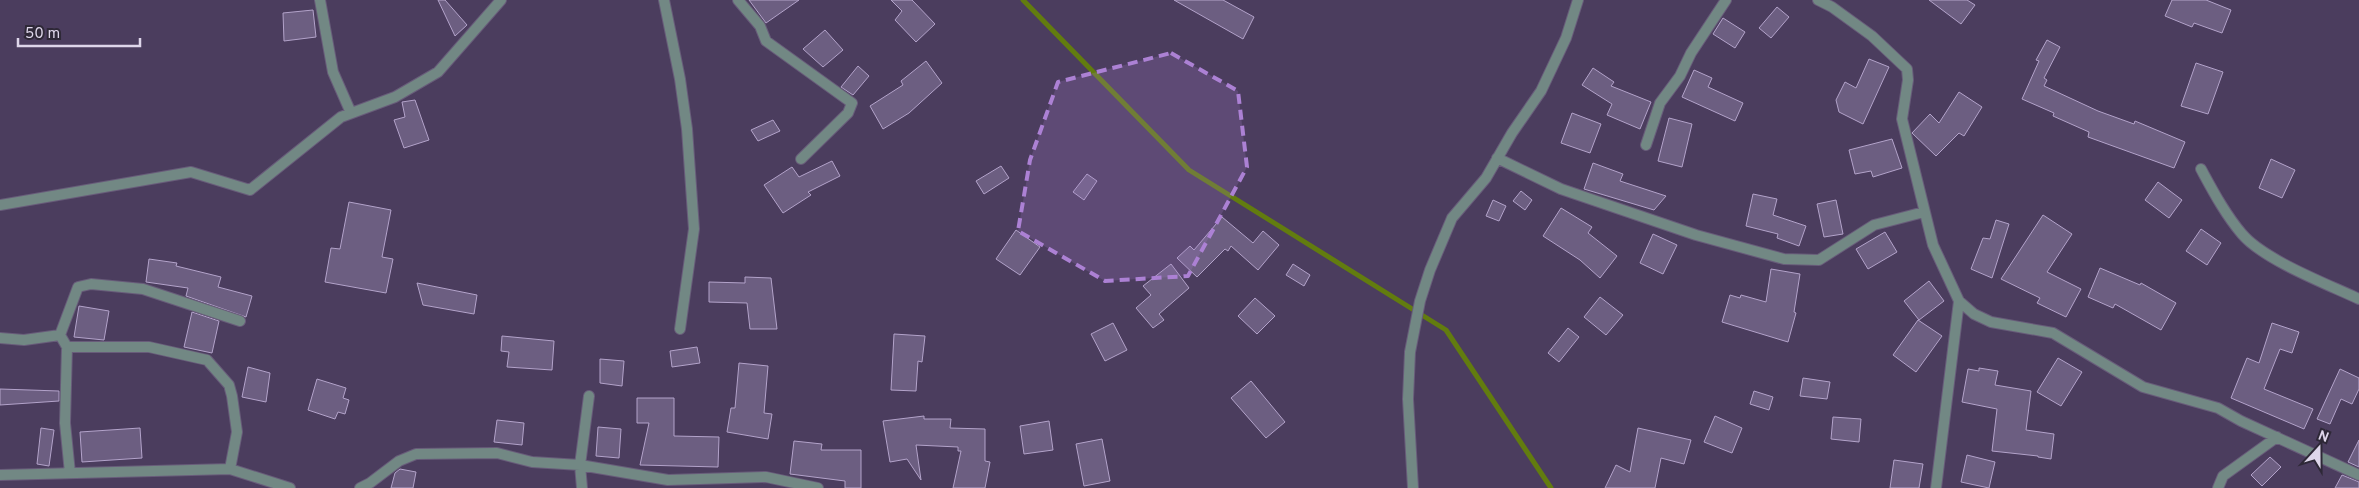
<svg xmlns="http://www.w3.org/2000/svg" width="2359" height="488" viewBox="0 0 2359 488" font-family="Overpass,sans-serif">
  <rect width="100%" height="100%" fill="#4b3d5e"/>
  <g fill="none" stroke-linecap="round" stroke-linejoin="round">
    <!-- stream -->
    <path stroke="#627c0f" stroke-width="5" d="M1023,0L1189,170L1446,330L1551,488"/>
  </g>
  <!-- building -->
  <path fill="#6c5e81" stroke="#b3a3ca" d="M438,0H445L467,25L455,36Z
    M749,0H799L766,23Z
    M891,0H912L935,24L916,42L895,20L902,11Z
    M1174,0H1223L1254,17L1243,39Z
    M1929,0H1967L1975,5L1961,24Z
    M2172,0H2206L2231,10L2222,33L2194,23L2192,27L2165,16Z
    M1777,7L1789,17L1771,38L1759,28Z
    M313,10L316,37L284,41L283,13Z
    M1723,18L1745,32L1735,48L1713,34Z
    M825,30L843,50L823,67L803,49Z
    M2047,40L2060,47L2044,78L2047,80L2044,86L2098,111L2134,124L2135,121L2185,142L2174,168L2088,137L2089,132L2053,116L2054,113L2022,99L2039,61L2036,60Z
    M1869,59L1889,67L1863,124L1839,112L1836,100L1845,82L1856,88Z
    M926,61L942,83L909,113L883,129L870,106L903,85L901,81Z
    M2196,63L2223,72L2208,114L2181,106Z
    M858,66L869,76L853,95L841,87Z
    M1593,68L1614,82L1611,86L1651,102L1640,129L1607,115L1612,104L1582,85Z
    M1694,70L1712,78L1708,87L1743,103L1735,121L1682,97Z
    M1959,92L1982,107L1964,136L1959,133L1936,156L1912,133L1930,114L1939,123Z
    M415,100L429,140L404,148L394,120L405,117L402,102Z
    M1572,113L1601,124L1590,153L1561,143Z
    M1669,118L1692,124L1682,167L1658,161Z
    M773,120L780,131L758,141L751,130Z
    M1892,139L1902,168L1873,177L1871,171L1855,174L1849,150Z
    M2271,159L2295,170L2282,198L2259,188Z
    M832,161L840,176L808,192L811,195L783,213L764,185L792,167L799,177Z
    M1593,163L1623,174L1620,181L1666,196L1654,210L1584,189Z
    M1001,166L1009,178L984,194L976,181Z
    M1087,174L1097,181L1084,200L1073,192Z
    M2158,182L2182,200L2169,218L2145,200Z
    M1521,191L1532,200L1525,210L1513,201Z
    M1753,194L1777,199L1773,215L1806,226L1799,246L1777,238L1778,234L1746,226Z
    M1493,200L1506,206L1499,221L1486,216Z
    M1836,200L1843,234L1824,237L1817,204Z
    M349,202L391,210L382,257L393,259L386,293L325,282L331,248L340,249Z
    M1561,208L1592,227L1588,233L1617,256L1600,278L1580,260L1543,236Z
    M2043,215L2072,234L2047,272L2081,289L2066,317L2037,303L2040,298L2001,279Z
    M1222,217L1253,243L1263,231L1279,245L1258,270L1231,246L1228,251L1225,249L1197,277L1177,258L1190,246L1194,250Z
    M1996,220L2009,224L1992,278L1971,269L1983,238L1990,239Z
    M2201,229L2221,243L2207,265L2186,251Z
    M1016,230L1040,247L1020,275L996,259Z
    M1885,232L1897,252L1868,269L1856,249Z
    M1653,234L1677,245L1663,274L1640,263Z
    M149,259L177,263L176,266L221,277L218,287L252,296L246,317L186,296L188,288L146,282Z
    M1171,264L1189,288L1159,314L1164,320L1153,328L1136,308L1151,295L1143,286Z
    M1293,264L1310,275L1304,286L1286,275Z
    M2100,268L2140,285L2141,283L2176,303L2161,330L2115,304L2113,308L2088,297Z
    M1771,269L1800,274L1794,312L1796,313L1788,342L1722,322L1730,295L1740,298L1741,295L1766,302Z
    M745,277L771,278L777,329H750L747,303L709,302V282L745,283Z
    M1929,281L1944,301L1919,320L1904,301Z
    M417,283L477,295L474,314L423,305Z
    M1600,297L1623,315L1606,335L1584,317Z
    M1255,298L1275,316L1257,334L1238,316Z
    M79,306L109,311L104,340L74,337Z
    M192,312L219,321L212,353L184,347Z
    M1918,320L1942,336L1916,372L1893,355Z
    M1113,323L1127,350L1105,361L1091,334Z
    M2272,323L2299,332L2292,353L2280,349L2264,389L2313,409L2304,429L2231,398L2247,358L2259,363Z
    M1568,328L1579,337L1559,362L1548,353Z
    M894,334L925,336L922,362L918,361L916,391L891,390Z
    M502,336L554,341L552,370L507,367L509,352L501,351Z
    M697,347L700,363L672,367L670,351Z
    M2058,358L2082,372L2061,406L2037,392Z
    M600,359L624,361L622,386L600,383Z
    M739,363L768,366L764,413L772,414L768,439L727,432L731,408H735Z
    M248,367L270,373L266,402L242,397Z
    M1979,368L1998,371L1995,385L2031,391L2026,430L2054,434L2051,459L2038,457V456L1992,451L1997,409L1962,402L1968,369L1979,371Z
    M2340,369L2359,378V389L2352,404L2341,399L2330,424L2317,419Z
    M1803,378L1830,382L1827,399L1800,396Z
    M317,379L346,388L343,398L349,400L345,414L338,412L335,419L308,410Z
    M1251,381L1285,422L1266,438L1231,398Z
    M0,389L59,391V401L0,405Z
    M1754,391L1773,397L1769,410L1750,404Z
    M637,398H674V436L719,437L718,467L640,465L649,423H637Z
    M924,416V419H951L950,428L985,429V461L990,462L985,488H953L961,451H958V447L916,445L921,480L907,459L890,462L883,421Z
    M1715,416L1742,428L1732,453L1704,442Z
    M1833,417L1861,419L1859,442L1831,439Z
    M497,420L524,423L522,445L494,442Z
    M1049,421L1053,450L1024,454L1020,426Z
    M598,427L621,429L619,458L596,456Z
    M41,428L54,430L49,466L37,464Z
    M140,428L142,458L82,462L80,432Z
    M1638,428L1691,440L1684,464L1661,458L1655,488H1605L1616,465L1630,472Z
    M1102,439L1110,481L1084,486L1076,444Z
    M2359,440V467L2348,462Z
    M794,441L822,444L821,450H861V488H845V481L790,474Z
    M1967,455L1995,462L1989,488L1961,482Z
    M2270,457L2281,467L2262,486L2251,475Z
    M1894,460L1923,464L1919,488H1890Z
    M400,469L416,472L413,488H391L395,473Z
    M2342,475L2359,482V488H2335Z"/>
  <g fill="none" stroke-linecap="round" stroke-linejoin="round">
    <!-- minor casing -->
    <g stroke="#685c7a" stroke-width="12">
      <path id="minor" d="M320,0L333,72L351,113
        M664,0L680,79L687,129L694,229L680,329
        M738,0L760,26L766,41L852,103L848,113L801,159
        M1818,0L1832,7L1872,36L1907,69L1908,80L1902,119L1933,245L1959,301L1936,488
        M1646,145L1660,103L1680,76L1691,53L1726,0
        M1497,158L1561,189L1696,235L1784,259L1819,260L1874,225L1924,212
        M2201,169C2213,191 2225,214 2242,234C2264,260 2327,284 2359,299
        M0,205L191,172L250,190L341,117L395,97L438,72L501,0
        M1959,301L1974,314L1991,322L2053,333L2143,387L2218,408L2241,421L2359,475
        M60,335L67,347L65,423L70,473
        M0,338L24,340L60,335L78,287L91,284L143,289L240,321
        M67,347H149L207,360L229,385L232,396L237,432L230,469
        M0,475L230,469L290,488
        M360,488L370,483L399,461L416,454L497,453L532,462L580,465L668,480L766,477L818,488
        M582,488L580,465L589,396
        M1413,488L1408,399L1410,352L1420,301L1430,270L1452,218L1486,178L1512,133L1541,91L1566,38L1578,0
        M2218,488L2223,476L2277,437"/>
    </g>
    <!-- minor -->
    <use href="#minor" stroke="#728884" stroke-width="10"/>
  </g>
  <!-- marked area -->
  <path fill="#ac81d4" fill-opacity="0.2" stroke="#ac81d4" stroke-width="4" stroke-dasharray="10 6" stroke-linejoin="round" d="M1171,53L1238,91L1247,167L1188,276L1105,281L1018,231L1030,160L1058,82Z"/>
  <!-- north arrow -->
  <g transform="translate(2319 448) rotate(21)" stroke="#2e2837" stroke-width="4" paint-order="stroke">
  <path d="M0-4L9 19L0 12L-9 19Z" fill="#ded6ea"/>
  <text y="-8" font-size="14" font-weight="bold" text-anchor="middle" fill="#ded6ea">N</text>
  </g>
  <!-- scale -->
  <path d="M18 38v8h122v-8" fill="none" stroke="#ded6ea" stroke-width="2.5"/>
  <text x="25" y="38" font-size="15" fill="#ded6ea" stroke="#2e2837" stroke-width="4" paint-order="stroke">50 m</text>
</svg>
